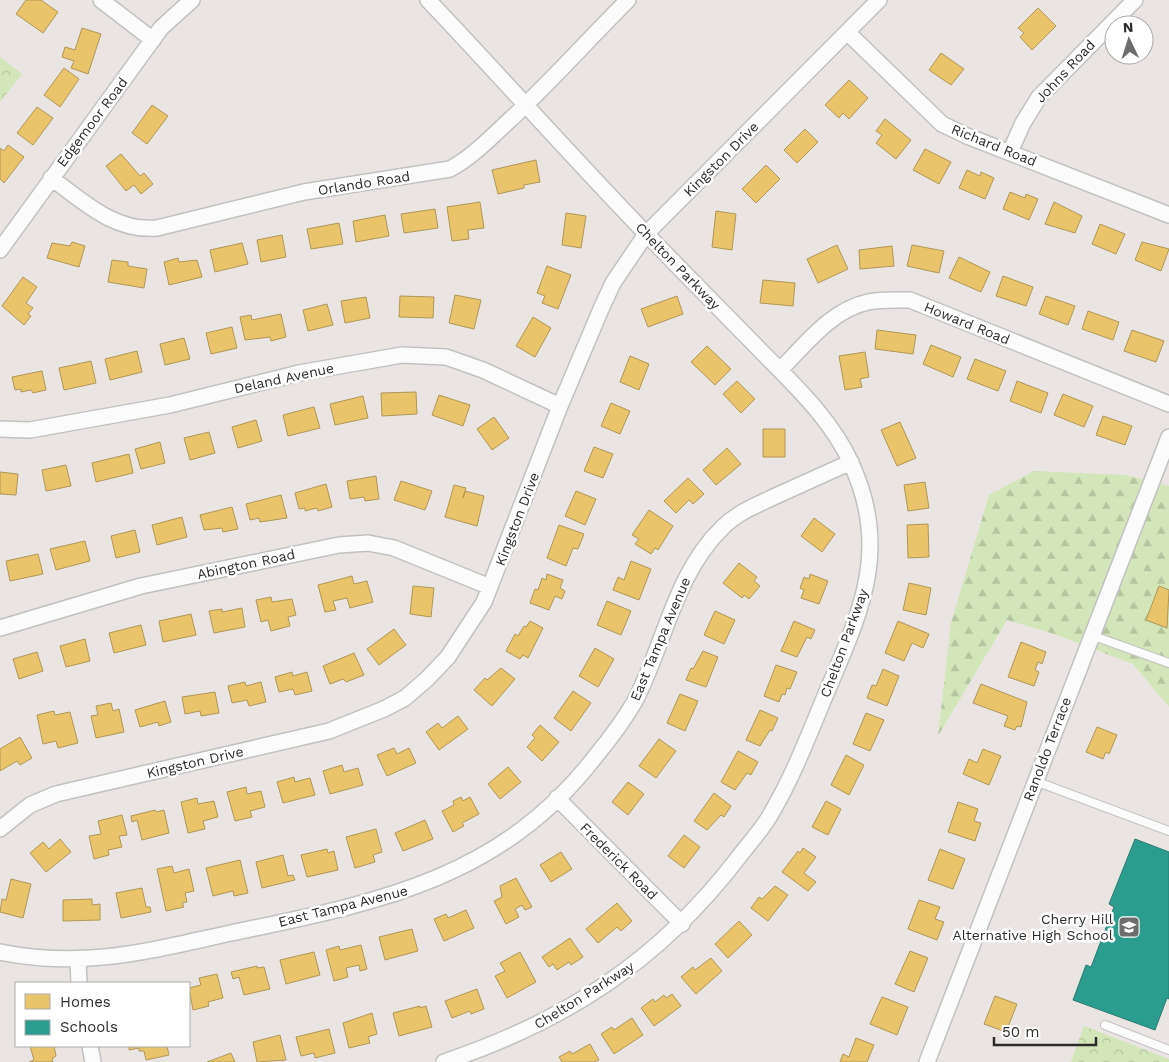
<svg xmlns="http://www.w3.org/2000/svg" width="1169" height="1062" viewBox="0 0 1169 1062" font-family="'Work Sans',sans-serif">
  <defs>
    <pattern id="forest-firs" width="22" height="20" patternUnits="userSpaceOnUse" patternTransform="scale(1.25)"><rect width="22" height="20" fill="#d3e6b9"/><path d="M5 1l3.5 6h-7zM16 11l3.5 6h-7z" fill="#b5c59f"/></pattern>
    <pattern id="park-crowns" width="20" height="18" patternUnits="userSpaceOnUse" patternTransform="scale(1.25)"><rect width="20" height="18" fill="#d3e6b9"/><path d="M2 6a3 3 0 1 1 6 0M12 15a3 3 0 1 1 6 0" fill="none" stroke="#b5c59f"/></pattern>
  </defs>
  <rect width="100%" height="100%" fill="#eae5e2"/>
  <!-- forest -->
  <path fill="url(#forest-firs)" d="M1034,471L1126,475L1169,486V707L1133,664L1051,633L1007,620L938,736L951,623L989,495Z"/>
  <!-- park -->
  <path fill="url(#park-crowns)" d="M0,57L22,74L0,102Z
    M1084,1026L1169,1059V1062H1071Z"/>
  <!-- homes -->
  <path fill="#e9c46a" stroke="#b09657" d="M26,0H41L58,12L43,33L16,14Z
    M1038,8L1056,26L1032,50L1020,37L1024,33L1018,28Z
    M82,28L101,34L88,74L71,68L74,61L62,57L65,47L75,50Z
    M941,53L964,69L951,85L929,70Z
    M64,68L79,79L60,107L44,95Z
    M849,80L868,98L849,119L843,113L839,118L825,105Z
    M152,105L168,116L147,144L132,133Z
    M37,107L53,118L33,145L17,133Z
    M885,119L911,140L896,159L876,143L882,135L876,131Z
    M805,129L818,142L797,163L784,150Z
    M8,145L24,157L4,183L0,179V148L4,151Z
    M925,149L951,162L939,184L913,170Z
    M121,154L140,176L144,173L153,184L141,194L134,185L126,191L106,166Z
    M536,160L540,182L524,185V188L498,194L492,170Z
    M766,165L780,179L756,203L742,189Z
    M967,170L980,176L981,172L994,178L985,199L959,188Z
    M1010,192L1025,198L1026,194L1038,199L1029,220L1003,209Z
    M480,202L484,228L468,230L469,239L452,241L447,207Z
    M1054,202L1082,216L1075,233L1045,224Z
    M435,209L438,228L404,233L401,214Z
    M716,211L736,214L732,250L712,247Z
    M566,213L586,216L581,248L562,245Z
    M385,215L389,236L356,242L353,221Z
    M339,223L343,244L311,249L307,229Z
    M1100,224L1125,234L1116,254L1092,244Z
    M282,235L286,257L261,262L257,240Z
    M72,242L85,246L79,267L47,258L52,243L70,246Z
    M1142,242L1169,249L1161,271L1135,260Z
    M242,243L248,264L215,272L210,250Z
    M837,245L848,269L818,283L807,259Z
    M912,245L944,251L939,273L907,266Z
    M892,246L894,266L860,269L859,250Z
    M959,257L990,272L981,292L949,278Z
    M178,258L179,262L197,260L202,277L169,285L164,262Z
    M112,260L128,262V266L147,269L144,288L108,282Z
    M547,266L571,275L558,309L542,303L545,296L537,293Z
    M1003,276L1033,287L1026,306L996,296Z
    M23,277L37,287L26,303L33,308L28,314L31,316L24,325L2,306Z
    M763,280L795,283L793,306L760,303Z
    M455,295L481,300L474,329L449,323Z
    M400,296L434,297L433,318L399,317Z
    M677,296L683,314L648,327L641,309Z
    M1046,296L1075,306L1068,325L1039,314Z
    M366,297L370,318L345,323L341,301Z
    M327,304L333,325L308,331L303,310Z
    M1088,311L1119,322L1113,340L1082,329Z
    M281,314L286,337L271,341L270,337L245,340L240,317L251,315L252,320Z
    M533,317L551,328L535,357L516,346Z
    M232,327L237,348L211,354L206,333Z
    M877,330L916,335L913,354L875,349Z
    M1132,330L1164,341L1156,362L1124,351Z
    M184,338L190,359L165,365L160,344Z
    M931,345L961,357L953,377L923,364Z
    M707,346L731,369L715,385L691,362Z
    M137,351L142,372L110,380L105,359Z
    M865,352L869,377L860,379L862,387L845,390L839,356Z
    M630,356L649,364L639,390L620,382Z
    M975,359L1006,371L998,391L967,379Z
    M91,361L96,383L64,390L59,368Z
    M42,371L46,390L33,393L31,390L21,392V389L15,390L12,377Z
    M737,381L755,399L741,413L723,394Z
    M1017,381L1048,393L1041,413L1010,401Z
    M416,392L417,414L382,416L381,393Z
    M1063,394L1093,406L1084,427L1054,415Z
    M439,395L470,405L463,426L432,415Z
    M363,396L368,418L335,425L330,404Z
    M611,403L630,411L620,434L601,426Z
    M314,407L320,428L288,436L283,415Z
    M1103,416L1132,426L1125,445L1096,435Z
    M494,417L509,438L492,450L477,429Z
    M256,420L262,441L238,448L232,427Z
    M900,422L916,458L897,466L881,430Z
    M763,429H785V457H763Z
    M209,432L215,453L190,460L184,438Z
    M160,442L165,463L141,469L135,449Z
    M594,447L613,454L603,478L584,471Z
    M727,448L741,464L716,485L703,470Z
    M129,454L133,473L96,482L92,463Z
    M66,465L71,486L46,491L42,470Z
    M0,472L18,474L16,495L0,494Z
    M376,476L379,499L365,501L364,497L350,499L347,481Z
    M688,478L704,494L693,504L689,500L676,513L664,501Z
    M401,481L432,491L425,510L394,500Z
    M925,482L929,508L908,511L904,485Z
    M326,484L332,507L318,511L317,508L305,511V508L299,509L295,493Z
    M454,485L466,488L463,498L465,491L484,496L477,526L445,517Z
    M576,491L596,499L585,525L565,516Z
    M281,495L287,518L260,522L259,518L250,520L246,504Z
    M232,507L238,529L223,532L222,528L204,530L200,515Z
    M649,510L673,526L658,550L655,548L651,554L635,544L639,539L632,535Z
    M182,517L187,537L157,545L152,525Z
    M814,518L835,534L822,552L801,536Z
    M928,524L929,557L908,558L907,525Z
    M559,525L584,534L578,549L573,548L566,566L547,558Z
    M135,530L140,552L116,558L111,536Z
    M85,541L90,561L56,570L50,549Z
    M38,554L43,574L10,581L6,561Z
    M631,561L651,569L639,600L613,590L618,577L624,580Z
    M739,563L757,577L754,581L760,586L749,599L744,595L742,598L723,583Z
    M547,574L563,580L560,588L565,591L562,599L555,596L549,610L530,603L535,589L538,590L542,578L546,580Z
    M810,574L828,581L819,604L801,598L804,590L800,588L804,577L809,579Z
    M352,576L354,584L367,581L373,602L350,608L347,598L333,601L336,610L325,612L318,585Z
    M909,583L931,588L926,615L903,610Z
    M413,586L434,588L431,617L410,614Z
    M1159,586L1169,590L1167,628L1146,620Z
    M271,597L272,602L292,599L296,615L288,617L290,626L271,631L268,620L261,622L256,600Z
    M607,601L631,611L621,635L597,625Z
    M242,608L245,627L214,633L209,611L222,609V612Z
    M715,611L735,620L724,644L704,635Z
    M191,614L196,635L163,642L159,621Z
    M530,621L543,628L528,658L523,655L520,659L506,651L515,634L518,636L524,626L526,627Z
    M794,621L815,630L811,639L807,637L797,657L781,651Z
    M898,621L929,634L923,648L912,643L904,661L885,653Z
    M141,625L146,645L114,653L109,633Z
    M394,629L406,645L379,665L367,649Z
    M85,639L90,661L66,667L60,646Z
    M1021,642L1046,652L1042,664L1038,662L1035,670L1039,672L1034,686L1008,677Z
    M595,648L614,659L598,687L579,676Z
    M703,651L718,657L706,687L686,680L691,668L693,669Z
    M37,652L43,671L19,679L13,659Z
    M354,653L364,675L346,682L343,679L330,684L323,666Z
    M776,665L797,672L790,689L787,688L785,695L782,694L779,702L764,696Z
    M501,668L515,679L492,706L474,690L485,678L487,680Z
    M883,669L899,676L887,706L867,698L872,685L876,686Z
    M292,672L293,676L307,672L312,691L295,695L293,689L279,692L275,677Z
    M245,682L246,686L261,682L266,702L249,706L247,700L232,703L228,686Z
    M981,684L1027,702L1021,727L1017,726L1015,730L1004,726L1008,716L973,703Z
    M573,691L591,703L571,731L554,718Z
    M215,692L219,713L201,716L200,711L185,714L182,697Z
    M680,694L698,701L685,731L667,723Z
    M165,701L171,722L159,726L158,722L140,727L135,710Z
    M111,703L113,711L119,709L124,732L96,738L91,716L98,715L96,706Z
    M760,710L778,718L772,731L770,730L760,746L746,740Z
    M54,711L55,715L70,712L78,743L58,748L56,741L43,744L37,715Z
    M866,713L884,720L870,751L853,744Z
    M458,716L468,729L439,750L426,732L438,723L442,728Z
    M540,725L559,742L542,761L527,747L535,738L532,735Z
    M1097,727L1117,735L1109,754L1106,752L1103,759L1086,752Z
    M20,737L32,758L20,765L17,761L0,771V749Z
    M659,739L676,751L656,778L639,766Z
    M394,748L397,754L409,748L416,763L387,776L377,755Z
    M983,749L1001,756L989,785L963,774L969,759L977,763Z
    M738,751L758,762L751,775L747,773L735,790L721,782Z
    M846,755L864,765L849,795L831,785Z
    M342,765L344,772L358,768L363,785L330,794L323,771Z
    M508,767L521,782L500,799L488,784Z
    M294,777L295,782L310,778L315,795L283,803L277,782Z
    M628,782L644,794L628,815L612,802Z
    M246,787L247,794L261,791L265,807L250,811L252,817L235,821L227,792Z
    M714,793L731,806L724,817L721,815L707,830L694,821Z
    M461,797L463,801L470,797L479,814L462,823L464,826L453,832L442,811L454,805L453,801Z
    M197,798L198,804L214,801L218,817L203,821L205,829L188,833L181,802Z
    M826,801L841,809L828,835L812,827Z
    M958,802L978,809L974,821L981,823L975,841L948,832Z
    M155,810L156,812L164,810L169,833L142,840L137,820L132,822L131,816Z
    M122,815L127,835L119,836L122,847L108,850L109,855L94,859L89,836L101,834L98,821Z
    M425,820L433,839L403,851L395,833Z
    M376,829L382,852L373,855L375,862L355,868L346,837Z
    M684,835L700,847L684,868L668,856Z
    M60,839L71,852L46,872L30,853L43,842L49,849Z
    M803,848L816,857L804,873L816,882L808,891L782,872L798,851L800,853Z
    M327,849L328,853L334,851L338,870L307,877L301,855Z
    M940,849L965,859L953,889L928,880Z
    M561,852L572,869L551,882L540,865Z
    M283,855L288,876L293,875L295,880L262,888L256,862Z
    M240,860L248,893L234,896L233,891L213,896L206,868Z
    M172,866L174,873L189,869L194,891L185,893L187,902L182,903L184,907L166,911L157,869Z
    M516,878L532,907L525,910L522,905L515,909L519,917L506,924L494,901L502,897L500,886Z
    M11,879L31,884L23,918L0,912L2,899L6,900Z
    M775,886L788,895L768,921L751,908L759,897L762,899Z
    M142,888L146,907H150L151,912L121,918L116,893Z
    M92,899V905L100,904V920L63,921V900Z
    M919,900L940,907L935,919L944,922L937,940L908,929Z
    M617,903L632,921L621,931L617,927L598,943L586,929Z
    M466,910L474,928L444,941L434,919L446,914L448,918Z
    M739,921L752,935L728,958L715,944Z
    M412,929L418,951L385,960L379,937Z
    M570,938L583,957L571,965L569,962L557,970L553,964L549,967L542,957Z
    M361,945L367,969L360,971L359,965L346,968L348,977L334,981L326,950L339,946L340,950Z
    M910,951L928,958L914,992L895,984Z
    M314,952L320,975L286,984L280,960Z
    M520,952L536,982L507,998L495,976L505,971L500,963Z
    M711,958L722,971L696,994L681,977L693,967L695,970Z
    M257,966V968L264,967L270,989L244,995L239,977L233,979L231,972Z
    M217,974L223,998L208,1002L209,1006L193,1010L189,988L201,985L199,978Z
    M477,989L484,1009L471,1014L470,1011L452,1018L445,1001Z
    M672,994L681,1006L654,1026L641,1008L653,999L655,1002L664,995L666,998Z
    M995,996L1017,1004L1006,1032L984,1024Z
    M882,997L908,1007L897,1035L870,1024Z
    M420,1006V1008L426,1006L432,1027L399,1036L393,1013Z
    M372,1013L377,1034L368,1037L370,1043L349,1048L343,1023Z
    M632,1018L643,1035L614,1054L601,1034L612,1027L614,1030Z
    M329,1029L335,1053L315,1058L314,1053L301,1056L296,1037Z
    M280,1035L286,1060L257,1062L253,1042Z
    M856,1038L874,1045L867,1062H840L843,1054L849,1057Z
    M590,1044L599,1060L594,1062H562L559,1057L570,1051L572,1054Z
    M30,1046H54L56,1056L52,1059L53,1062H29L34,1060Z
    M129,1046H167L169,1055L146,1060L144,1051H139V1048L129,1050Z
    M231,1053L235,1062H207Z"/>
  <!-- schools -->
  <path fill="#2a9d8f" stroke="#2b7b71" d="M1135,839L1169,852V999L1167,998L1155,1030L1073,1000L1086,965L1091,967L1114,907L1109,904Z"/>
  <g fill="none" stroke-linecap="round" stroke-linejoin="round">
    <!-- service casing -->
    <g stroke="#c2c1c1" stroke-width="10">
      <path id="service" d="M1091,635L1169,663
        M1035,781L1169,831
        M1105,1025L1169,1050"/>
    </g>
    <!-- minor casing -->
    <g stroke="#c2c1c1" stroke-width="18">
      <path id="minor" d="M101,0L153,40
        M428,0C505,81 579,165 657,245C690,279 724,313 757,347C791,382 831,418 851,463C889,545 864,605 831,682C812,726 796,771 772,812C763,829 749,843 738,858C659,961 566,1021 444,1062
        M847,32L942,124L967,136L1169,215
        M1010,152L1023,123L1039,97L1135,0
        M51,178C83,201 114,232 157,228L304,192L450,169C474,156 492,136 512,118C552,80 589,39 628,0
        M0,250L161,28L192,0
        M780,370C805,345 831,310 868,302C882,299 896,300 910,300L1169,404
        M0,429L30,430L170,405L299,373L402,355L446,357L483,370L560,406
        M0,628L141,586L339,545L368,543L394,548L490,587
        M557,798L682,924
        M0,829L30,805L56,794L329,731L384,709L405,698L427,679L448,657L484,602L560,406L601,309L613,283L646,234L879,0
        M0,952C85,969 148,951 231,933C374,903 499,881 595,757C609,740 624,720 635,701C665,643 675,573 723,527C738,512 759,504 778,495C802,484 827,473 851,462
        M78,960L79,983
        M90,1046L93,1062
        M927,1062L1169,437"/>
    </g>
    <!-- service -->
    <use href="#service" stroke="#fcfbfb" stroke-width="8"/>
    <!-- minor -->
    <use href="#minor" stroke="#fcfbfb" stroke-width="15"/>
  </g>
  <!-- icons -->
  <defs>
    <g id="school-square" transform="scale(1.125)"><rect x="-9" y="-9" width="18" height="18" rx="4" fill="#6e6d6c" stroke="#fff"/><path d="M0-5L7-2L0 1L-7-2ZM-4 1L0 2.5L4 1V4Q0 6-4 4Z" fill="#fff"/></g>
  </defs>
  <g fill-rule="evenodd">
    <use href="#school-square" x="1129" y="927"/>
  </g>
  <g text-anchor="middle" stroke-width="5" stroke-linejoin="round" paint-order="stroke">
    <!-- street labels -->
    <g font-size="14" fill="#2c2c2c" stroke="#fff">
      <text transform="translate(1065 71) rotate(-47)" y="5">Johns Road</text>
      <text transform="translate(92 122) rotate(-53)" y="5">Edgemoor Road</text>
      <text transform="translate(994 145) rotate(22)" y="5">Richard Road</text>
      <text transform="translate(721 159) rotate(-45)" y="5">Kingston Drive</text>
      <text transform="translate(364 183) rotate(-9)" y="5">Orlando Road</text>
      <text transform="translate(678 266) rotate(46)" y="5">Chelton Parkway</text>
      <text transform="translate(967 323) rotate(22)" y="5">Howard Road</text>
      <text transform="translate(284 378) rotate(-12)" y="5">Deland Avenue</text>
      <text transform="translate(517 519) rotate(-69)" y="5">Kingston Drive</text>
      <text transform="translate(246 564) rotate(-12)" y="5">Abington Road</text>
      <text transform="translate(660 639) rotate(-67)" y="5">East Tampa Avenue</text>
      <text transform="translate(844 643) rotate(-70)" y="5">Chelton Parkway</text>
      <text transform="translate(1047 749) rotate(-69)" y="5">Ranoldo Terrace</text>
      <text transform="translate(195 762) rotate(-13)" y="5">Kingston Drive</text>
      <text transform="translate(619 861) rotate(45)" y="5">Frederick Road</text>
      <text transform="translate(343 906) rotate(-14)" y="5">East Tampa Avenue</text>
      <text transform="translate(584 995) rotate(-32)" y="5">Chelton Parkway</text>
    </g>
    <!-- poi labels -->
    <g font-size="14" fill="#2c2c2c" stroke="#fff" text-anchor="end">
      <text x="1113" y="924">Cherry Hill<tspan x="1113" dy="16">Alternative High School</tspan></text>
    </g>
  </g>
  <!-- legend -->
  <rect x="15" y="982" width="175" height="65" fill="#ffffff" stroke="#ababab"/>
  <rect x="25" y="994" width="25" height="15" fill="#e9c46a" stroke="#ababab"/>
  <text x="60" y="1007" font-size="15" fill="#2c2c2c">Homes</text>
  <rect x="25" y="1020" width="25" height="15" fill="#2a9d8f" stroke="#ababab"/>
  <text x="60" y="1032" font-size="15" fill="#2c2c2c">Schools</text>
  <!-- north arrow -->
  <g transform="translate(1129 40) rotate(356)"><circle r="24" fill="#ffffff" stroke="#ababab"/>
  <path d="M0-4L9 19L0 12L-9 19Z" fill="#6e6d6c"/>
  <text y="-8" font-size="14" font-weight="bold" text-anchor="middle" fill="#2c2c2c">N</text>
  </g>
  <!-- scale -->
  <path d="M994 1037v8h102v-8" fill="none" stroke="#2c2c2c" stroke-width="2.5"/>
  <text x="1002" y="1037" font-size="15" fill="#2c2c2c" stroke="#ffffff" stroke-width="4" paint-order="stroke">50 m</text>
</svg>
